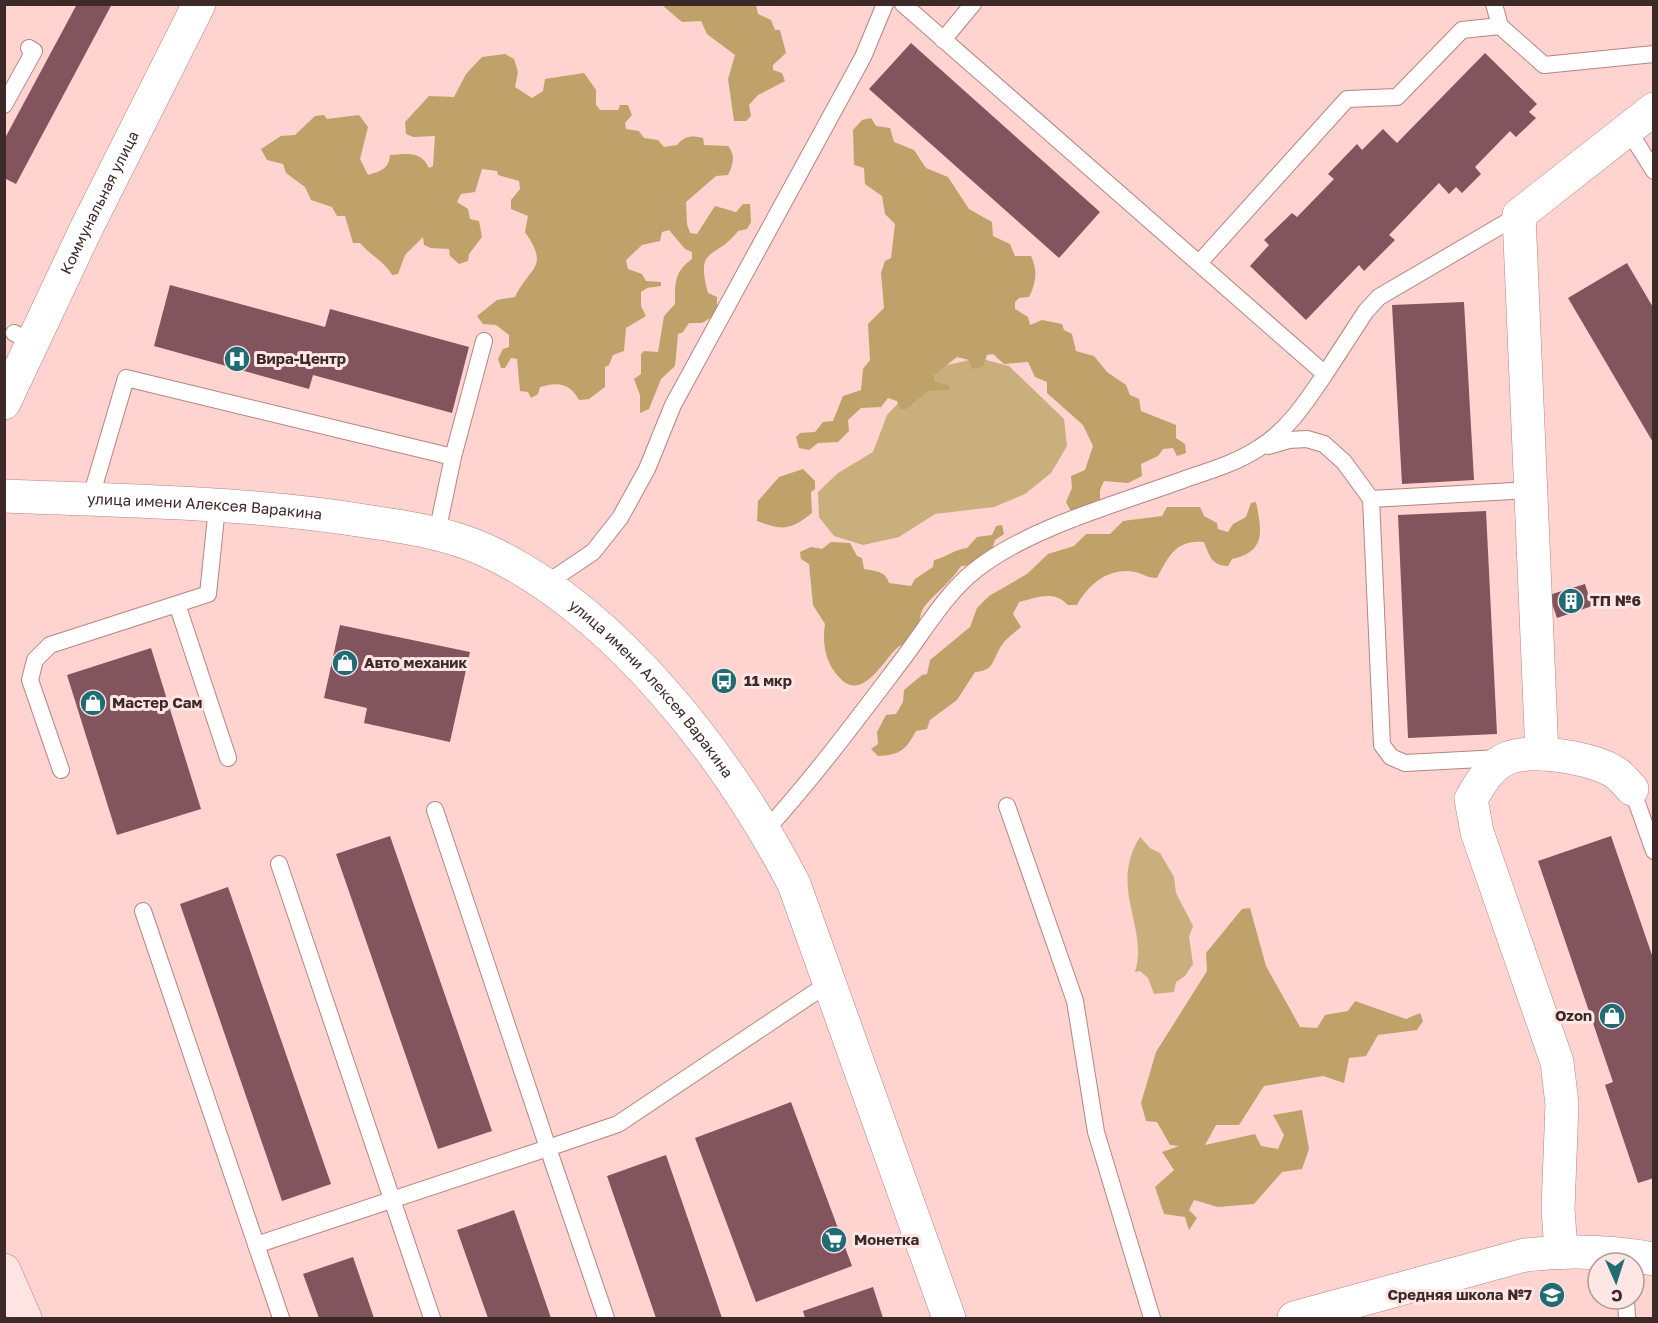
<svg xmlns="http://www.w3.org/2000/svg" width="1658" height="1323" viewBox="0 0 1658 1323" font-family="'Golos Text',sans-serif">
  <rect width="100%" height="100%" fill="#ffd3cf"/>
  <!-- green -->
  <path fill="#c8af7b" d="M978,358L1009,366L1064,419L1067,446L1051,473L1025,494L994,507L935,514L899,537L863,545L834,536L819,517L818,492L838,473L873,452L887,415L930,369Z
    M1140,837L1150,848L1160,853L1174,877L1176,893L1193,926L1189,937L1193,964L1185,976L1176,982L1174,992L1154,994L1148,978L1140,971L1135,972C1149,928 1108,887 1140,837Z"/>
  <!-- forest -->
  <path fill="#bea269" d="M662,5H756L758,14L771,20L775,30H780L786,53L773,65V70L782,73L785,81L758,95L749,105L751,116L746,121H734L728,79L735,55L707,34L701,21L682,22Z
    M505,54L514,59L518,72L515,87L532,98L543,91L545,79L584,73L596,90V105L600,110H618L620,105H628L632,115L625,123L626,129L639,131L644,138L658,140L664,147L677,145C684,136 692,135 703,138L704,145L728,146C736,155 733,165 728,175L716,176L686,202L687,224L690,233L697,234L715,206L736,212L743,204H750L751,222L747,229L738,231C715,261 695,245 708,293L717,297V314L702,323H689L683,332L678,334L675,366L661,379L649,409L640,413V395L634,379L641,374V354L644,351L658,352L664,316L675,304C675,283 674,272 692,259V252L685,249L669,230L662,232L660,241L642,245L626,260L628,269L642,274L646,281L661,282V286L647,288L641,292V306L646,316L626,328L624,351L613,355L609,365L605,367V387L589,399L579,400C571,384 558,381 540,387L538,394L531,398L528,392L520,391L517,359L511,358L505,368H501L498,359L503,349L509,347V335L496,325L483,324L477,316L497,300L515,297C530,266 550,268 525,232L528,216L511,209V200L520,189L519,181L498,175L497,171L482,169L475,192L461,194L457,202L468,209L470,219L479,221L482,237L469,254L468,261L459,264L450,256L449,249L431,248L424,245L423,237L405,255L398,274L392,275C384,261 370,255 360,243H353L345,216H337L332,207L311,200L305,187L286,173L283,164L267,160L261,149L281,136L295,135L315,116L324,115L327,119L359,115L368,127L360,159L368,175C381,171 389,169 390,155C407,154 421,150 429,168L433,166L435,136L413,137L406,134L405,122L429,96L454,97L466,74L482,57Z
    M871,118L876,126L890,128L894,142L914,150L926,168L948,177L969,209L992,222L993,236L1010,244L1015,256H1031C1038,270 1036,283 1029,297L1019,298L1015,302V309L1028,317L1030,325L1042,320L1062,324L1064,330L1072,334L1076,351L1094,356L1107,372L1126,385L1130,395L1139,399L1141,411L1176,425V438L1185,444L1186,453L1177,456L1173,448L1163,449L1158,456L1141,464L1142,476L1128,483L1104,481L1100,490V506L1072,513L1066,502L1072,488L1071,476L1085,470L1093,446L1083,425L1047,393V382L1035,377L1028,362L1004,364L993,354L987,355L983,367L972,369L969,360L957,357L934,375V381L949,386V390L928,391L906,409H900L897,401L888,398L881,407L861,408L848,420L849,431L838,442L818,443L809,450L799,448L796,437L800,433L815,432L823,422L833,421L843,396L861,390L863,369L870,360L868,324L884,308L881,273L885,261L891,258L895,224L885,214L882,196L865,184L864,168L854,165L853,130L862,120Z
    M803,469L815,481V489L811,492L812,513C790,530 783,531 757,521L758,501L779,477Z
    M1256,502C1262,532 1266,551 1232,559L1228,566C1212,566 1209,555 1204,542C1176,539 1168,557 1157,578C1147,578 1144,574 1135,572C1109,567 1089,584 1077,605H1068C1054,590 1038,597 1019,602L1013,614L1021,627C1014,633 1004,640 1000,648C992,662 993,671 975,672L957,700L930,720L927,729L916,731C906,750 900,755 878,756L871,749L878,744L877,732L886,715L896,714L903,702L904,690L922,675L927,674L930,660L970,627L977,608L989,596L1027,574L1048,554L1074,546L1086,534H1110L1123,521L1162,516L1167,507H1200L1204,516L1217,523L1218,529L1228,532L1233,524L1246,517L1251,503Z
    M1002,525L1004,534L995,540L989,559L979,565L961,566C951,582 936,592 924,607C919,614 920,626 916,633C912,641 900,644 894,651C881,665 860,703 838,676C825,662 822,642 825,624L813,605L809,564L801,559L800,552L811,547L822,549L831,542L850,543L857,556L862,558L864,569C875,571 886,571 889,583L911,586L915,579L933,567L934,560C947,557 955,549 967,548L977,537L992,535L996,526Z
    M1250,908L1266,966L1300,1027L1317,1028L1325,1015L1348,1011L1355,1001L1406,1019L1420,1013L1423,1021L1417,1030L1378,1035L1366,1056L1349,1058L1344,1083L1323,1076L1264,1086L1239,1125H1216L1205,1145L1255,1134L1261,1146L1278,1149L1284,1135L1273,1115L1302,1110L1309,1149L1302,1169L1282,1172L1254,1204L1218,1207L1194,1200L1189,1210L1197,1218L1189,1230L1185,1217L1164,1214L1155,1187L1174,1170L1162,1152L1179,1146L1170,1145L1157,1122L1146,1121L1141,1103L1156,1052L1207,971L1206,953L1242,909Z"/>
  <!-- building -->
  <path fill="#81545e" d="M77,4H112L16,184L4,178V140Z
    M911,43L1100,212L1059,258L869,89Z
    M1485,53L1537,104L1529,112L1536,118L1516,137L1510,131L1475,167L1481,174L1462,193L1456,187L1449,194L1439,183L1389,235L1395,240L1364,271L1359,265L1306,320L1250,266L1269,245L1264,240L1292,213L1297,217L1334,179L1328,174L1357,144L1362,150L1383,129L1397,143Z
    M1627,263L1654,309V444L1568,298Z
    M170,285L325,327L330,309L469,347L452,413L313,375L309,389L154,346Z
    M1464,302L1474,480L1402,484L1392,305Z
    M1486,511L1497,734L1408,738L1398,515Z
    M1585,584L1592,606L1557,618L1549,595Z
    M340,625L470,652L450,742L364,723L367,708L324,698Z
    M151,648L201,809L117,835L67,675Z
    M390,836L492,1131L438,1149L336,854Z
    M1611,836L1654,961V1178L1638,1183L1605,1085L1613,1082L1538,861Z
    M228,887L331,1184L282,1201L180,904Z
    M791,1102L852,1266L756,1302L695,1138Z
    M666,1155L722,1318H656L607,1176Z
    M514,1210L551,1318H488L457,1230Z
    M353,1257L374,1318H319L303,1274Z
    M873,1287L883,1318H805L803,1311Z"/>
  <g fill="none" stroke-linecap="round" stroke-linejoin="round">
    <!-- service casing -->
    <g stroke="#b68580" stroke-width="18">
      <path id="service" d="M1494,4L1500,26
        M943,40L973,4
        M4,105L34,51L29,48
        M1627,128L1654,171
        M1199,263L1347,99L1397,97L1462,30L1500,26L1544,65L1654,54
        M14,333L33,343
        M1325,374L1366,311L1379,297L1519,215
        M1268,446L1289,440L1307,439L1324,444L1344,462L1371,499L1382,745L1391,757L1405,763L1500,758
        M453,457L484,341
        M1371,499L1531,490
        M90,500L126,378L453,457L437,533
        M547,583L593,552L620,518L647,469L673,405L863,57L885,4
        M177,604L228,758
        M61,770L30,680L35,660L50,645L208,594L217,507
        M1632,789L1654,851
        M1007,806L1075,1001L1096,1132L1152,1318
        M766,830C815,776 858,718 902,660C924,631 945,595 973,572C1028,527 1121,503 1188,478C1212,470 1238,462 1259,448C1288,430 1306,402 1325,374L903,4
        M279,864L432,1318
        M143,911L281,1318
        M256,1245L548,1148L435,810
        M1626,1299L1627,1318
        M606,1318L548,1148L618,1124L829,983"/>
    </g>
    <!-- minor casing -->
    <g stroke="#b68580" stroke-width="34">
      <g id="minor">
        <path id="s1" d="M4,403L86,229L199,4"/>
        <path id="s2" d="M4,496C124,501 247,502 365,521C406,527 448,533 485,550C616,610 729,759 794,884L949,1318"/>
        <path d="M1542,754L1519,215L1654,109"/>
        <path d="M1561,1251L1558,1209L1562,1104L1557,1062L1477,832L1471,799C1480,784 1490,765 1508,758C1534,748 1593,758 1616,773C1622,777 1627,784 1632,789"/>
        <path d="M1294,1318L1525,1255C1568,1250 1610,1251 1654,1259"/>
      </g>
    </g>
    <!-- secondary casing -->
    <g stroke="#b68580" stroke-width="34">
      <path id="secondary" d="M4,1270L25,1318"/>
    </g>
    <!-- service -->
    <use href="#service" stroke="#fff" stroke-width="16"/>
    <!-- minor -->
    <use href="#minor" stroke="#fff" stroke-width="33"/>
    <!-- secondary -->
    <use href="#secondary" stroke="#fee4e2" stroke-width="33"/>
  </g>
  <!-- icons -->
  <defs>
    <g id="hospital-disc" transform="scale(1.35)"><circle r="9.5" fill="#216c74" stroke="#fde6e4"/><path d="M-5-5h3v3.5h4V-5h3V5h-3V1.5h-4V5h-3Z" fill="#fff"/></g>
    <g id="building-disc" transform="scale(1.35)"><circle r="9.5" fill="#216c74" stroke="#fde6e4"/><path d="M-4-6H4V6H1V3H-1V6H-4ZM-2.5-4.3h1.7v1.8h-1.7ZM.8-4.3h1.7v1.8H.8ZM-2.5-1h1.7V.8h-1.7ZM.8-1h1.7V.8H.8Z" fill="#fff"/></g>
    <g id="shop-disc" transform="scale(1.35)"><circle r="9.5" fill="#216c74" stroke="#fde6e4"/><path d="M-5-2.5h2.3a2.7 3.5 0 0 1 5.4 0H5L5.5 6h-11ZM-1.5-2.5h3a1.5 2.3 0 0 0-3 0Z" fill="#fff"/></g>
    <g id="bus-disc" transform="scale(1.35)"><circle r="9.5" fill="#216c74" stroke="#fde6e4"/><path d="M-5-6H5V4H4V6H2V4H-2V6H-4V4H-5ZM-3.5-4V0h7V-4ZM-3.5 1.2v1.5H-2V1.2ZM2 1.2v1.5H3.5V1.2Z" fill="#fff"/></g>
    <g id="supermarket-disc" transform="scale(1.35)"><circle r="9.5" fill="#216c74" stroke="#fde6e4"/><path d="M-6-5.5h2.5l.6 2H6L4.5 2H-2.5L-4.4-4H-6ZM-1.5 3.2a1.3 1.3 0 1 0 .1 0ZM3 3.2a1.3 1.3 0 1 0 .1 0Z" fill="#fff"/></g>
    <g id="school-disc" transform="scale(1.35)"><circle r="9.5" fill="#216c74" stroke="#fde6e4"/><path d="M0-5L7-2L0 1L-7-2ZM-4 1L0 2.5L4 1V4Q0 6-4 4Z" fill="#fff"/></g>
  </defs>
  <g fill-rule="evenodd">
    <use href="#hospital-disc" x="237" y="359"/>
    <use href="#building-disc" x="1571" y="601"/>
    <use href="#shop-disc" x="345" y="663"/>
    <use href="#bus-disc" x="724" y="681"/>
    <use href="#shop-disc" x="93" y="703"/>
    <use href="#shop-disc" x="1612" y="1016"/>
    <use href="#supermarket-disc" x="834" y="1240"/>
    <use href="#school-disc" x="1552" y="1295"/>
  </g>
  <g text-anchor="middle" stroke-width="6" stroke-linejoin="round" paint-order="stroke">
    <!-- street labels -->
    <g font-size="15" fill="#3d2927" stroke="#fde6e4">
      <text dy="5" stroke="none"><textPath href="#s1" startOffset="222">Коммунальная улица</textPath></text>
      <text dy="5" stroke="none"><textPath href="#s2" startOffset="201">улица имени Алексея Варакина</textPath></text>
      <text dy="5" stroke="none"><textPath href="#s2" startOffset="705">улица имени Алексея Варакина</textPath></text>
    </g>
    <!-- poi labels -->
    <g font-size="15" font-weight="bold" fill="#3d2927" stroke="#fde6e4" text-anchor="start">
      <text x="256" y="364">Вира-Центр</text>
      <text x="1590" y="606">ТП №6</text>
      <text x="364" y="668">Авто механик</text>
      <text x="744" y="686">11 мкр</text>
      <text x="112" y="708">Мастер Сам</text>
      <text x="1592" y="1021" text-anchor="end">Ozon</text>
      <text x="854" y="1245">Монетка</text>
      <text x="1532" y="1300" text-anchor="end">Средняя школа №7</text>
    </g>
  </g>
  <!-- border -->
  <rect width="1658" height="1323" fill="none" stroke="#3d2927" stroke-width="12"/>
  <!-- north arrow -->
  <g transform="translate(1616 1281) rotate(177)"><circle r="28" fill="#fde6e4" stroke="#b09a98" stroke-width="1.5"/>
  <path d="M0-4.5L10 22L0 15L-10 22Z" fill="#216c74"/>
  <text y="-9" font-size="16" font-weight="bold" text-anchor="middle" fill="#3d2927">С</text>
  </g>
</svg>
